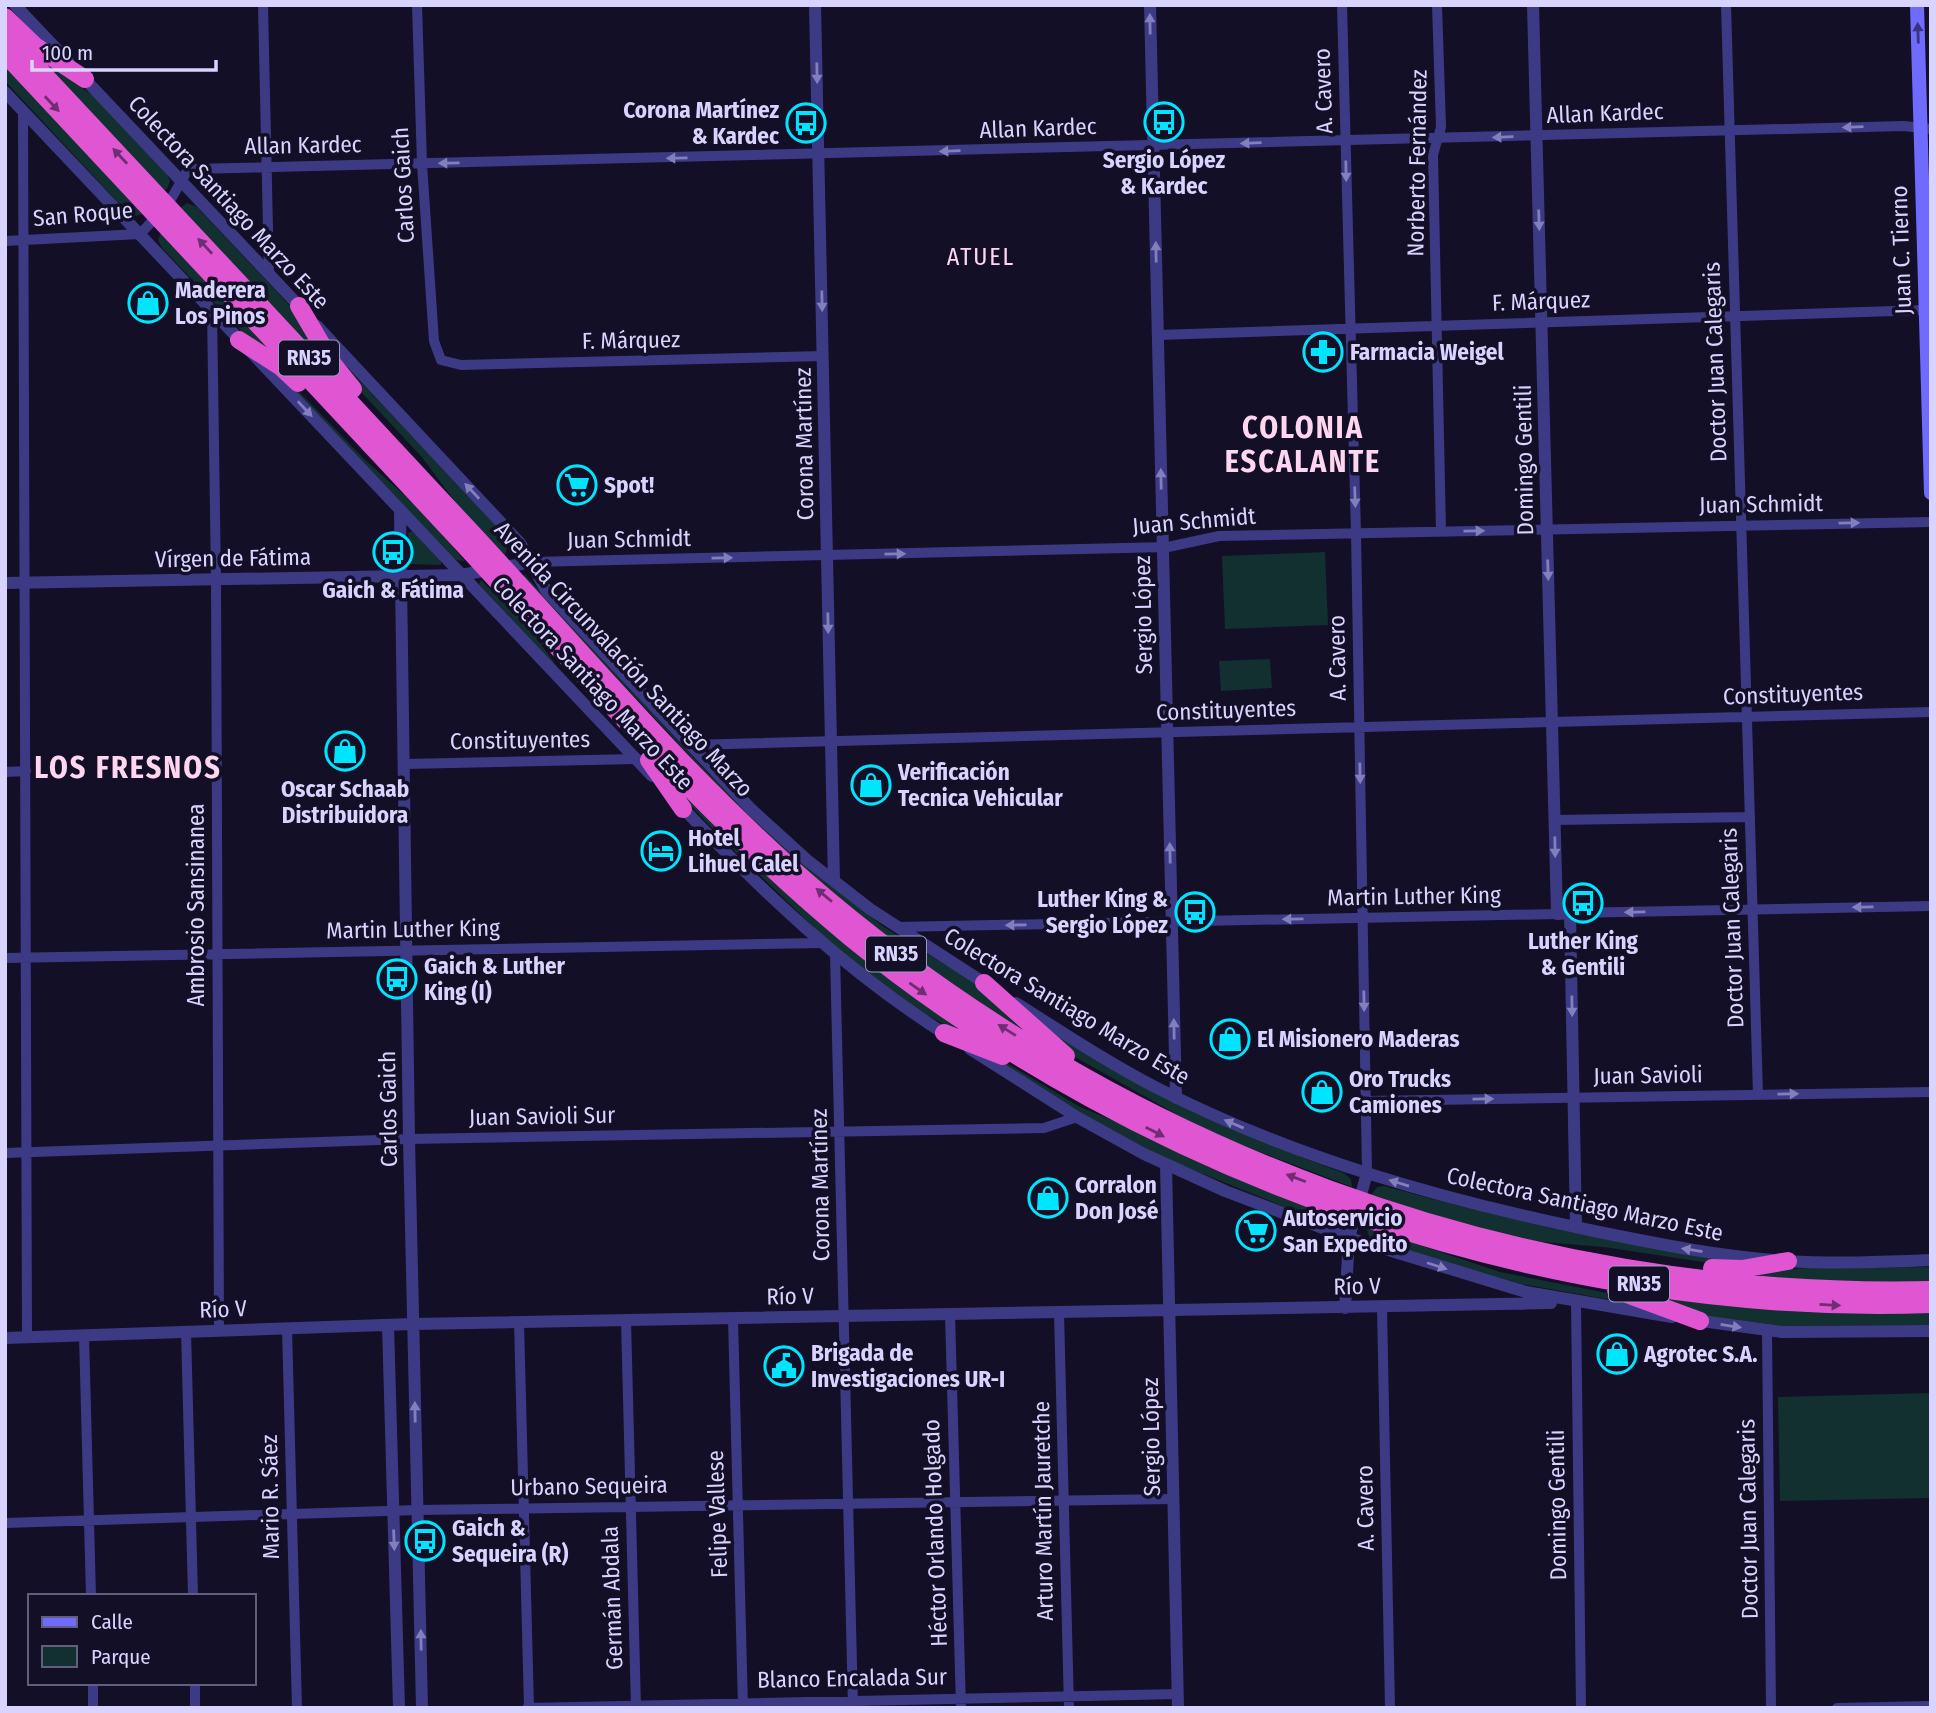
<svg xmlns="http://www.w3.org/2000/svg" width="1936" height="1713" viewBox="0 0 1936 1713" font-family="'Fira Sans Condensed',sans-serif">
  <rect width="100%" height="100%" fill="#130f26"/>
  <!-- green -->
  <path fill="#12302f" d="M37,55L96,98L167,174L170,181L167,189L164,190Z
    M5,64L144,214L135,216L127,212L5,81Z
    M187,203L197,207L292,308L324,362L180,208Z
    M161,232L292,373L242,332L162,248L158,240Z
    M332,352L505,534L508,544L505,555L459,507L421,456L346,376Z
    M288,380L364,459L421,510L465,561L456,560L286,381Z
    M412,531L441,561V565L410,564L408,533Z
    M1325,552L1328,625L1225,629L1222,556Z
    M521,575H525L708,773L817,875L884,927L973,982L1038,1038L969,998L861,919L744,814Z
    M481,580L531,630L558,668L479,584Z
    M1270,659L1272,688L1221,691L1219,661Z
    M666,776L982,1040C900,1013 830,943 769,884C732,849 697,815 666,776Z
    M1045,1028C1140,1089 1239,1135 1344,1173L1351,1179L1352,1187L1208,1132L1075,1057Z
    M985,1050L1080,1107L1144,1133L1212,1168L1340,1217L1342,1220L1335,1225L1327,1224L1164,1158L1082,1113L983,1052Z
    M1384,1186C1502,1218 1620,1246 1742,1262H1703L1604,1247L1542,1242L1495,1234L1371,1195L1377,1187Z
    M1366,1227L1500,1272L1612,1294L1646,1306L1521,1284L1370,1239Z
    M1931,1267V1284L1765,1278L1744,1273L1805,1268Z
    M1646,1292L1820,1311H1931V1325L1777,1326L1712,1318Z
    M1931,1393V1498L1780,1501L1778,1397Z"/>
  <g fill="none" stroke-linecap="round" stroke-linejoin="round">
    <!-- minor -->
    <path stroke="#3d3a85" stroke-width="10" d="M263,5L269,274
      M417,5L422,164L434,341L441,360L461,365L823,356
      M1342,5L1356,533L1367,1173
      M1437,5L1441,127L1433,155L1441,531
      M1726,5L1758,1095
      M23,111L27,1337
      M167,206L186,173L193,169L1904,126L1931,129
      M5,241L140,234L161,212
      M212,311L216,579L219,1330
      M1158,335L1926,310
      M532,562L1168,547L1219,536L1931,522
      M690,745L1931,712
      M405,764L636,759
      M5,772L26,771
      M1555,820L1750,817
      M1570,913L1931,906
      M897,927L1557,914
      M835,954L853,1708
      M5,958L822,943
      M1366,1101L1931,1092
      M5,1153L409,1139L1044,1128L1077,1117
      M1576,1302L1581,1708
      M1382,1307L1390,1708
      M1059,1313L1069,1708
      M950,1314L961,1708
      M733,1318L743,1708
      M626,1320L636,1708
      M519,1322L529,1708
      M287,1328L297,1708
      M186,1331L193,1596
      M1767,1331L1771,1708
      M84,1335L91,1596
      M5,1523L417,1510L1174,1499
      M93,1683V1708
      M195,1683V1708
      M527,1708L1178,1694
      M1837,1708L1931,1706"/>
    <!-- tertiary -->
    <path stroke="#3d3a85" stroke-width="12" d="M15,5L68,61
      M815,5L834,881
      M1150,5L1176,1098
      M1533,5L1557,914L1570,913L1576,1227
      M80,74L303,310
      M5,92L652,776
      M317,326L520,543L547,592L751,809L807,860L870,909L989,986
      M400,510L409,1139L422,1708
      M5,583L461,575L532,562
      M679,804C761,891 847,972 948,1036
      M1016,1003C1062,1032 1108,1063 1157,1088C1294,1158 1443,1200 1594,1231C1658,1244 1722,1257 1788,1261C1835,1264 1883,1262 1931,1260
      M970,1049L1077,1117L1144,1154L1225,1191L1349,1238L1526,1292L1672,1317
      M1166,1165L1178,1708
      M1345,1308L1349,1238L1367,1173
      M1694,1320L1782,1332L1931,1331
      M388,1325L399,1708
      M5,1338L413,1324L1551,1303"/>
    <!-- secondary -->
    <path stroke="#6f6bff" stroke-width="14" d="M1917,5L1931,493"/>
    <!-- trunk -->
    <path stroke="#e055d1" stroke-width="18" d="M5,17L35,46L85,79
      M5,33C161,199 317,366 472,533C581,650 685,775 805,880C1114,1149 1521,1300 1931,1290
      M5,54C158,218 311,382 464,545C589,680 709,821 851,938C1145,1178 1551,1318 1931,1304
      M299,306L333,364L353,389
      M239,340L281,367L298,383
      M649,760L683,809
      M984,983L1066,1056
      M944,1033L1003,1056
      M1712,1268L1742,1269L1788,1261
      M1616,1290L1700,1321"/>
  </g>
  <!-- one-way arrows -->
  <defs><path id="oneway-solid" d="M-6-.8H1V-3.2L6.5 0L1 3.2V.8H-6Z" transform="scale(1.75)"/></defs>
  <g fill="#837fbc">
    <use href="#oneway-solid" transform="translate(1150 24) rotate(-91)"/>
    <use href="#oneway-solid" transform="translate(817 73) rotate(89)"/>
    <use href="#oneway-solid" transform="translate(1853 127) rotate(178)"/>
    <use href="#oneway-solid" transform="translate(1503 137) rotate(178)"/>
    <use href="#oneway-solid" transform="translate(1251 143) rotate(178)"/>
    <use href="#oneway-solid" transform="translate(950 151) rotate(178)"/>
    <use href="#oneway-solid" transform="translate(677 158) rotate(179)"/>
    <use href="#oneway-solid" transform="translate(449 163) rotate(179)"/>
    <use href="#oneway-solid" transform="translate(1346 171) rotate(89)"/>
    <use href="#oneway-solid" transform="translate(1539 220) rotate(88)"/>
    <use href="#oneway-solid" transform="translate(1156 252) rotate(-91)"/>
    <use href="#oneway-solid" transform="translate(822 301) rotate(89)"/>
    <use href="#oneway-solid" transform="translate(305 409) rotate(47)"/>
    <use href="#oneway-solid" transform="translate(1161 479) rotate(-91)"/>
    <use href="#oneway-solid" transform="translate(472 491) rotate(-133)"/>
    <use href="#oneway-solid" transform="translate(1355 497) rotate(88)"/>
    <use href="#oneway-solid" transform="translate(1849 523) rotate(-1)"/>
    <use href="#oneway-solid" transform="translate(1474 531) rotate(-1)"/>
    <use href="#oneway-solid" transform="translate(895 554) rotate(-1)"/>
    <use href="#oneway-solid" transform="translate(722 558) rotate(-1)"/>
    <use href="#oneway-solid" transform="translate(1548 570) rotate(88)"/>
    <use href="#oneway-solid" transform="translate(828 623) rotate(89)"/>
    <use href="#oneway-solid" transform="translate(1360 773) rotate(89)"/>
    <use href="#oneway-solid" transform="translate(1555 847) rotate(89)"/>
    <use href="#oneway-solid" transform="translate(1170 853) rotate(-91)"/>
    <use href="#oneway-solid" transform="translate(1863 907) rotate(179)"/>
    <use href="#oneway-solid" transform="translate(1635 912) rotate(179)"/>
    <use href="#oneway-solid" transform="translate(1293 919) rotate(179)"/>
    <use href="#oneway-solid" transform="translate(1016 925) rotate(179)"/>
    <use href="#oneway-solid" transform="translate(1364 1001) rotate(89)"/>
    <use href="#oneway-solid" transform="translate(1572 1006) rotate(89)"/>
    <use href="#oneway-solid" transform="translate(1174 1029) rotate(-91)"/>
    <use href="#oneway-solid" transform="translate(1788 1094) rotate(-1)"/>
    <use href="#oneway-solid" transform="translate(1483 1099) rotate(-1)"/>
    <use href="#oneway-solid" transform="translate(1234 1124) rotate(-157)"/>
    <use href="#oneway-solid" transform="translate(1399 1183) rotate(-163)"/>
    <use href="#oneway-solid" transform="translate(1692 1250) rotate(-171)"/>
    <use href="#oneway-solid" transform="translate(1437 1266) rotate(18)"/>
    <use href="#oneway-solid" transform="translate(1731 1326) rotate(9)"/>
    <use href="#oneway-solid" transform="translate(415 1412) rotate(-91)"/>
    <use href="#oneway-solid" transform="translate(394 1540) rotate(88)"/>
    <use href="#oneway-solid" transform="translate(421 1640) rotate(-91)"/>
  </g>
  <use fill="#38347d" href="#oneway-solid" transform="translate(1918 33) rotate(-92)"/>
  <g fill="#6f2e73">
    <use href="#oneway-solid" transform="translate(52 104) rotate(47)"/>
    <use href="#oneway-solid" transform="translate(120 156) rotate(-133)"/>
    <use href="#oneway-solid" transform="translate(205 246) rotate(-133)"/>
    <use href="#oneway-solid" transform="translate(824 895) rotate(-140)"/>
    <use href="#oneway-solid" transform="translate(918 989) rotate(35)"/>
    <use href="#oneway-solid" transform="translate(1007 1030) rotate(-148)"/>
    <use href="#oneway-solid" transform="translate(1155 1132) rotate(27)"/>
    <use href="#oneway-solid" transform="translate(1296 1178) rotate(-159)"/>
    <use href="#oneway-solid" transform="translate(1830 1305) rotate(3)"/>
  </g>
  <!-- icons -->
  <defs>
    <g id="bus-ring" transform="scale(2.0125)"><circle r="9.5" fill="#130f26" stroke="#00e5ff" stroke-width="1.5"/><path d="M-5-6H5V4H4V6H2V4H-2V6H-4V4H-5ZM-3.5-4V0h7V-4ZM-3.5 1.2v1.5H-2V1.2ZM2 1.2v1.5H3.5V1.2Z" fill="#00e5ff"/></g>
    <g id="shop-ring" transform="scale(2.0125)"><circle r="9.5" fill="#130f26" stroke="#00e5ff" stroke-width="1.5"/><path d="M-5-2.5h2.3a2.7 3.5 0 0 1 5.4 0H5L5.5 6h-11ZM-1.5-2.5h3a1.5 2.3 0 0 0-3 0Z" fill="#00e5ff"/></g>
    <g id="pharmacy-ring" transform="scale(2.0125)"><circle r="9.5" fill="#130f26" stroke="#00e5ff" stroke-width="1.5"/><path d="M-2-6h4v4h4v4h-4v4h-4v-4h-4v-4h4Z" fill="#00e5ff"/></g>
    <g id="supermarket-ring" transform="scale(2.0125)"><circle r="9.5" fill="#130f26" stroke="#00e5ff" stroke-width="1.5"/><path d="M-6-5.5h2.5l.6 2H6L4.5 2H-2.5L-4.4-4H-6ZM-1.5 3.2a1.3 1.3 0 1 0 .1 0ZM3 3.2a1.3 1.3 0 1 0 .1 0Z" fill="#00e5ff"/></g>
    <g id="hotel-ring" transform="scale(2.0125)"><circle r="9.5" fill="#130f26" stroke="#00e5ff" stroke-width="1.5"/><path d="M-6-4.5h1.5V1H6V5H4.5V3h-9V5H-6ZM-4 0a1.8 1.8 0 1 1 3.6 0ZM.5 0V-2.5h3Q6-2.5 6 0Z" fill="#00e5ff"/></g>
    <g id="civic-ring" transform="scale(2.0125)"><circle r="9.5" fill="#130f26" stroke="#00e5ff" stroke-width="1.5"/><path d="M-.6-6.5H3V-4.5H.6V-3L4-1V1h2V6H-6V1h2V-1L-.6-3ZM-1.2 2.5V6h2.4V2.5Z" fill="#00e5ff"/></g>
  </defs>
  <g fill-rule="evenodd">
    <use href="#bus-ring" x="1164" y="122"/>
    <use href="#bus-ring" x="806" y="123"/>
    <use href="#shop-ring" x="148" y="303"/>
    <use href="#pharmacy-ring" x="1323" y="352"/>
    <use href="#supermarket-ring" x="577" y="485"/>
    <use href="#bus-ring" x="393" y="552"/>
    <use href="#shop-ring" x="345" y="751"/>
    <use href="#shop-ring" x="871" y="785"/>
    <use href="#hotel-ring" x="661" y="851"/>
    <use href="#bus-ring" x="1583" y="903"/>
    <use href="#bus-ring" x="1195" y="912"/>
    <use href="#bus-ring" x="397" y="979"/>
    <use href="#shop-ring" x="1230" y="1039"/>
    <use href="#shop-ring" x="1322" y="1092"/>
    <use href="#shop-ring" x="1048" y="1198"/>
    <use href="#supermarket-ring" x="1256" y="1231"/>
    <use href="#shop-ring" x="1617" y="1354"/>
    <use href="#civic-ring" x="784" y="1366"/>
    <use href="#bus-ring" x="425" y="1541"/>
  </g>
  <g text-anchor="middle" stroke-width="7" stroke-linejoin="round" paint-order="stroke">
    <!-- shield labels -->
    <g fill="#130f26" stroke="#9e99be" stroke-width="2">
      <rect x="279" y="340.5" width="60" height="35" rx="5"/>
      <rect x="866" y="936.5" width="60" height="35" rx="5"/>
      <rect x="1609" y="1266.5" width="60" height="35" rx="5"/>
    </g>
    <g font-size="21" font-weight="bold" fill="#d9d4ff">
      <text x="309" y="365">RN35</text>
      <text x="896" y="961">RN35</text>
      <text x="1639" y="1291">RN35</text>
    </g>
    <!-- street labels -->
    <g font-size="23" fill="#d9d4ff" stroke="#130f26">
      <text transform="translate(1323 91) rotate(-92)" y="8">A. Cavero</text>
      <text transform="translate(1605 113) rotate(-2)" y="8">Allan Kardec</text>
      <text transform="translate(1038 128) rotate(-2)" y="8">Allan Kardec</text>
      <text transform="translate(303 145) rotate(-1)" y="8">Allan Kardec</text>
      <text transform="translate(1417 163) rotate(-89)" y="8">Norberto Fernández</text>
      <text transform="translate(403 185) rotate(-93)" y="8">Carlos Gaich</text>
      <text transform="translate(229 202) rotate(47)" y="8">Colectora Santiago Marzo Este</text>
      <text transform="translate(83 214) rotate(-5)" y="8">San Roque</text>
      <text transform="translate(1901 250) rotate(-92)" y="8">Juan C. Tierno</text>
      <text transform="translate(1541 301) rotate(-2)" y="8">F. Márquez</text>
      <text transform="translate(631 340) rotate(-1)" y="8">F. Márquez</text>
      <text transform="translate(1715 362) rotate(-92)" y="8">Doctor Juan Calegaris</text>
      <text transform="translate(804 444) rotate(-91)" y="8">Corona Martínez</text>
      <text transform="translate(1524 460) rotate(-91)" y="8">Domingo Gentili</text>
      <text transform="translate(1761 504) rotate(-1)" y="8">Juan Schmidt</text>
      <text transform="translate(1194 521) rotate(-5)" y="8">Juan Schmidt</text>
      <text transform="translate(629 539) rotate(-1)" y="8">Juan Schmidt</text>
      <text transform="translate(233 558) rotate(-1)" y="8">Vírgen de Fátima</text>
      <text transform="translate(1143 615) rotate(-91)" y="8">Sergio López</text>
      <text transform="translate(1337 658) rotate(-91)" y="8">A. Cavero</text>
      <text transform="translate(624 659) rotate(47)" y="8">Avenida Circunvalación Santiago Marzo</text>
      <text transform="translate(593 683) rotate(47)" y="8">Colectora Santiago Marzo Este</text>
      <text transform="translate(1793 694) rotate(-2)" y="8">Constituyentes</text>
      <text transform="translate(1226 710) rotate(-2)" y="8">Constituyentes</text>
      <text transform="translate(520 740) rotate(-1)" y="8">Constituyentes</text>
      <text transform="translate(1414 896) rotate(-1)" y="8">Martin Luther King</text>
      <text transform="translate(196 905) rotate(-90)" y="8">Ambrosio Sansinanea</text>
      <text transform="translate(1732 928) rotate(-92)" y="8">Doctor Juan Calegaris</text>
      <text transform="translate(413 929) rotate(-1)" y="8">Martin Luther King</text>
      <text transform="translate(1067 1006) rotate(31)" y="8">Colectora Santiago Marzo Este</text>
      <text transform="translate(1648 1075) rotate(-1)" y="8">Juan Savioli</text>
      <text transform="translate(388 1109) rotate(-91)" y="8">Carlos Gaich</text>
      <text transform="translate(542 1116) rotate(-1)" y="8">Juan Savioli Sur</text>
      <text transform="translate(820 1185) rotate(-91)" y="8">Corona Martínez</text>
      <text transform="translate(1585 1204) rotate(12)" y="8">Colectora Santiago Marzo Este</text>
      <text transform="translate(1357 1286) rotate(-1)" y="8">Río V</text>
      <text transform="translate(790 1296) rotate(-1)" y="8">Río V</text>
      <text transform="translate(223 1309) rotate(-2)" y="8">Río V</text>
      <text transform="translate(1151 1437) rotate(-91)" y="8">Sergio López</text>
      <text transform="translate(589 1486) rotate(-1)" y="8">Urbano Sequeira</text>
      <text transform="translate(270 1497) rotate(-91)" y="8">Mario R. Sáez</text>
      <text transform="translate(1557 1505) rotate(-91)" y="8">Domingo Gentili</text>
      <text transform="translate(1365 1508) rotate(-91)" y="8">A. Cavero</text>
      <text transform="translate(1043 1511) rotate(-91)" y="8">Arturo Martín Jauretche</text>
      <text transform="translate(717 1514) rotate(-92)" y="8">Felipe Vallese</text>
      <text transform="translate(1748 1519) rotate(-91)" y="8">Doctor Juan Calegaris</text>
      <text transform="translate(935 1533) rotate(-92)" y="8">Héctor Orlando Holgado</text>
      <text transform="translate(612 1598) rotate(-92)" y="8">Germán Abdala</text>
      <text transform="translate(852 1678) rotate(-1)" y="8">Blanco Encalada Sur</text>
    </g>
    <!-- poi labels -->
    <g font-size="23" font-weight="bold" fill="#d9d4ff" stroke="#130f26" text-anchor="start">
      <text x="779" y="118" text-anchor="end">Corona Martínez<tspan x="779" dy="26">&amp; Kardec</tspan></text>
      <text x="1164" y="168" text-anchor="middle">Sergio López<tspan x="1164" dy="26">&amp; Kardec</tspan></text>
      <text x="175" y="298">Maderera<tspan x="175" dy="26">Los Pinos</tspan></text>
      <text x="1350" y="360">Farmacia Weigel</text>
      <text x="604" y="493">Spot!</text>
      <text x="393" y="598" text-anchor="middle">Gaich &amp; Fátima</text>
      <text x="898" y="780">Verificación<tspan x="898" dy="26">Tecnica Vehicular</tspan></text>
      <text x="345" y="797" text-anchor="middle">Oscar Schaab<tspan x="345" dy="26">Distribuidora</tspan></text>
      <text x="688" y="846">Hotel<tspan x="688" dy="26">Lihuel Calel</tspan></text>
      <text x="1168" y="907" text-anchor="end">Luther King &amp;<tspan x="1168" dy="26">Sergio López</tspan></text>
      <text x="1583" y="949" text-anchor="middle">Luther King<tspan x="1583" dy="26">&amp; Gentili</tspan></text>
      <text x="424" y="974">Gaich &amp; Luther<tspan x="424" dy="26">King (I)</tspan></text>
      <text x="1257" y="1047">El Misionero Maderas</text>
      <text x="1349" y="1087">Oro Trucks<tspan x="1349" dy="26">Camiones</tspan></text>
      <text x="1075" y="1193">Corralon<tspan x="1075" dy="26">Don José</tspan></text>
      <text x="1283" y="1226">Autoservicio<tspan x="1283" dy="26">San Expedito</tspan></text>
      <text x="811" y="1361">Brigada de<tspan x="811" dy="26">Investigaciones UR-I</tspan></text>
      <text x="1644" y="1362">Agrotec S.A.</text>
      <text x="452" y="1536">Gaich &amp;<tspan x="452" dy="26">Sequeira (R)</tspan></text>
    </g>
    <!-- neighbourhood labels -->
    <g font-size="24" letter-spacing="2" fill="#ffd6f0" stroke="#130f26">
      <text x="981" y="265">ATUEL</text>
    </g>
    <!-- district labels -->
    <g font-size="30" font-weight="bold" letter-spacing="2" fill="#ffd6f0" stroke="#130f26">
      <text x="1303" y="438">COLONIA<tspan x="1303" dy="34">ESCALANTE</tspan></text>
      <text x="128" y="778">LOS FRESNOS</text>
    </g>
  </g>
  <!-- border -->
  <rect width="1936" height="1713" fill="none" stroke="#d9d4ff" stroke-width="14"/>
  <!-- legend -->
  <rect x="28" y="1594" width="228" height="91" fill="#130f26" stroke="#625e7d" stroke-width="2"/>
  <rect x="42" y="1617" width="35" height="10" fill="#6f6bff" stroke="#625e7d" stroke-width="2"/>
  <text x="91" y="1629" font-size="21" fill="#d9d4ff">Calle</text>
  <rect x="42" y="1646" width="35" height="21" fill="#12302f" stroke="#625e7d" stroke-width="2"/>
  <text x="91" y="1664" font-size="21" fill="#d9d4ff">Parque</text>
  <!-- scale -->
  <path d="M32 60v10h184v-10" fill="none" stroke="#d9d4ff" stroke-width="3.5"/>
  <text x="42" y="60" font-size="21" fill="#d9d4ff" stroke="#130f26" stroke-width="5" paint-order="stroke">100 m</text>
</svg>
